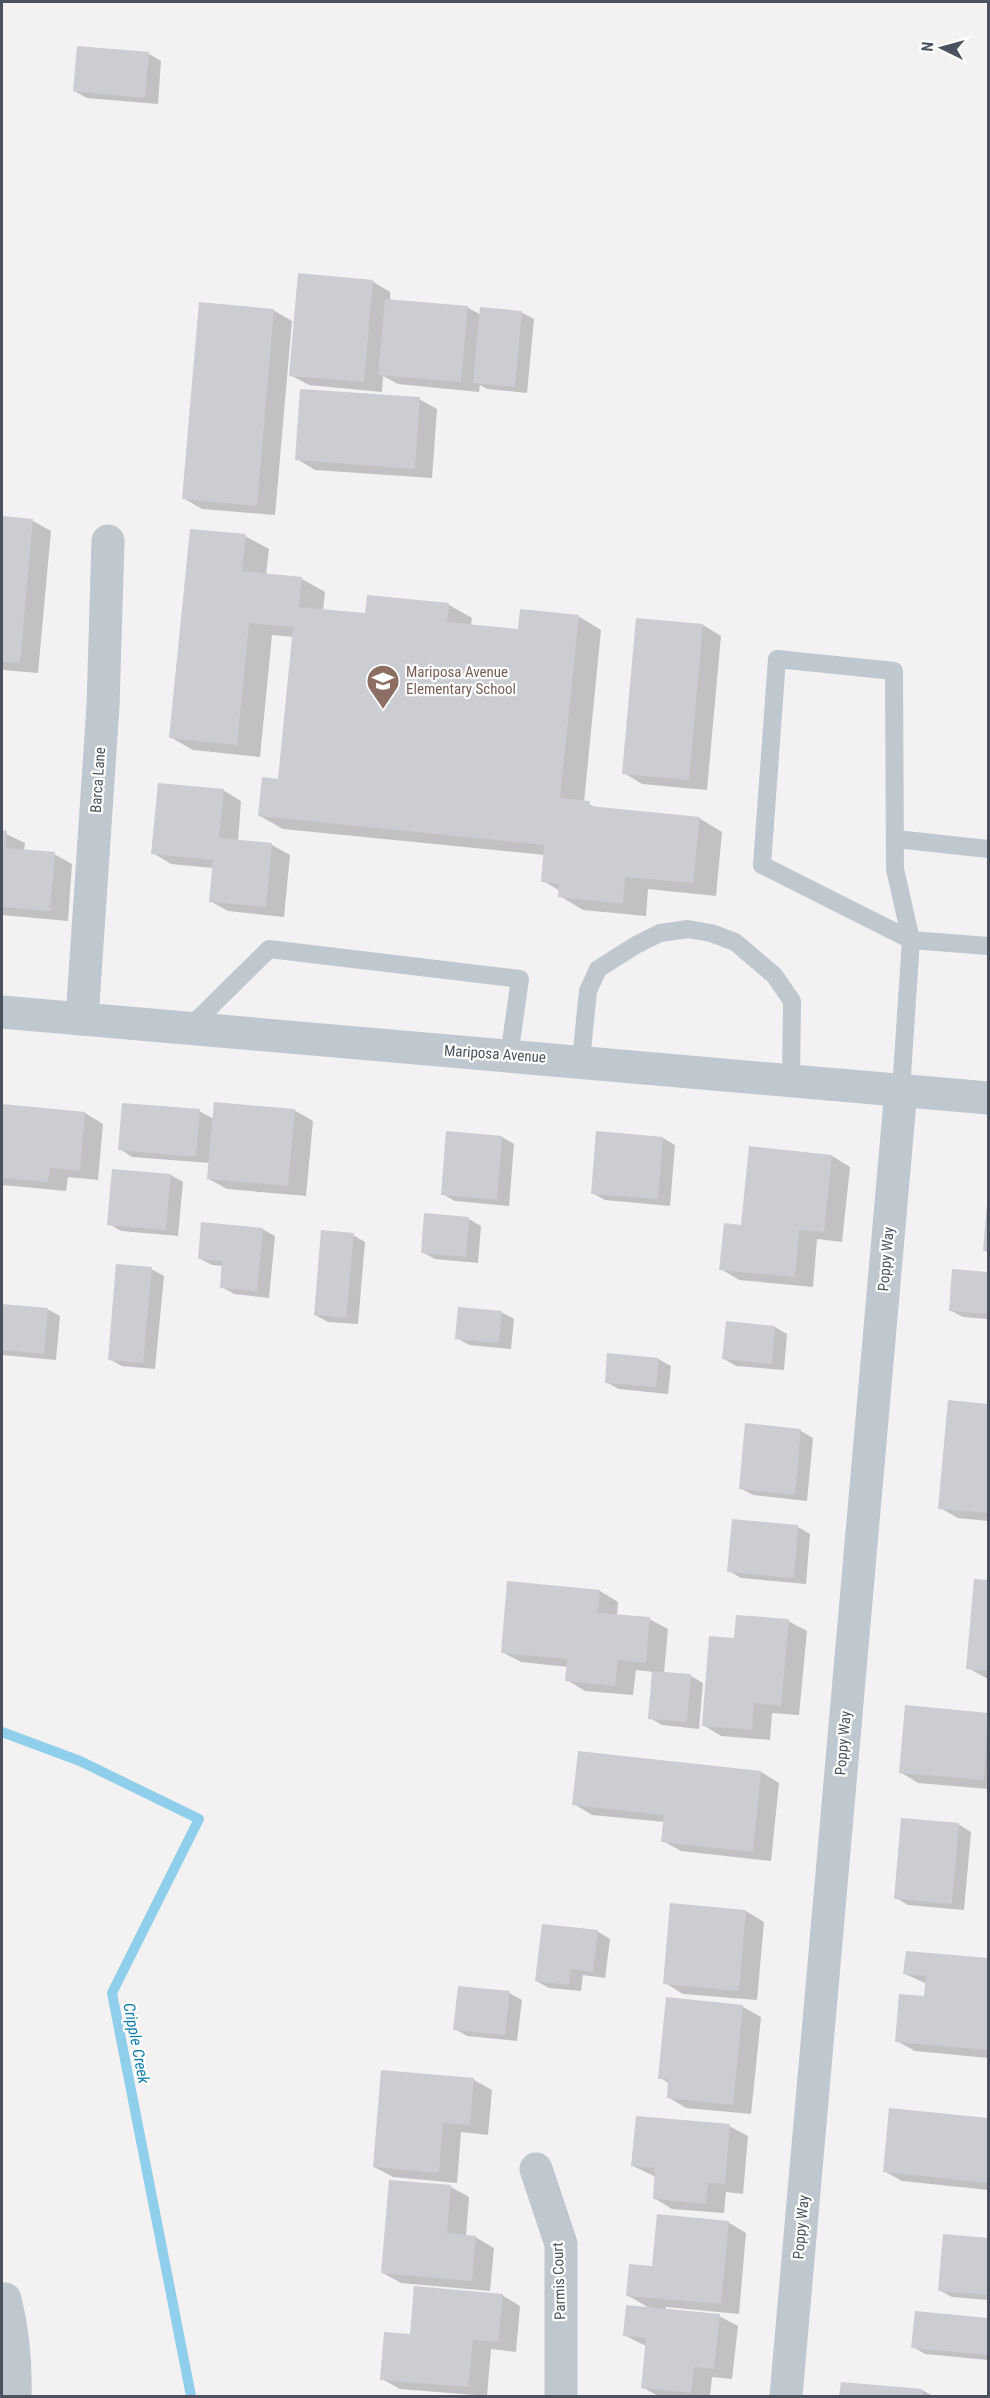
<svg xmlns="http://www.w3.org/2000/svg" width="990" height="2398" viewBox="0 0 990 2398" font-family="'Roboto Condensed',sans-serif">
  <rect width="100%" height="100%" fill="#f3f1f1"/>
  <!-- shadow -->
  <path fill="#0003" d="M78,48L149,54L161,61L158,104L87,98L74,91Z
    M372,281L390,292V300L467,307L481,315L521,312L534,319L527,393L487,389L480,385L479,392L398,384L383,376L382,392L309,385L290,375Z
    M273,310L292,321L275,515L202,509L183,498Z
    M419,399L437,409L432,478L315,470L297,459Z
    M2,518L33,521L51,531L38,673L2,670Z
    M245,536L269,549L266,575L302,579L325,592L323,611L367,615L368,597L449,605L472,618L471,625L519,630L578,616L601,630L584,802L600,809L699,818L722,832L716,896L648,889L646,916L583,910L560,896V891L543,881L545,855L283,829L260,816L280,780L294,637L272,635L260,757L193,750L170,737Z
    M703,625L721,636L707,790L642,784L624,773Z
    M223,790L241,801L238,842L272,845L290,855L284,917L228,911L210,901L213,868L171,864L153,853Z
    M2,832L25,843L24,851L54,854L72,864L68,921L2,915Z
    M2,1106L85,1113L103,1124L98,1180L68,1177L66,1191L2,1185Z
    M294,1110L313,1121L306,1196L227,1189L209,1179L210,1163L132,1157L120,1149L199,1111L214,1119Z
    M598,1132L663,1138L675,1145L670,1206L605,1200L592,1193Z
    M448,1133L502,1137L514,1144L509,1206L455,1201L442,1194Z
    M750,1148L832,1156L850,1167L842,1242L817,1239L813,1287L739,1280L721,1269L743,1227Z
    M171,1175L183,1182L178,1236L121,1231L109,1224Z
    M988,1206V1253L984,1250Z
    M426,1215L469,1219L481,1226L478,1263L435,1259L422,1252Z
    M262,1229L275,1236L269,1298L234,1294L222,1287L224,1266L212,1265L199,1258Z
    M353,1235L365,1242L358,1324L328,1322L315,1315Z
    M151,1269L164,1276L155,1369L122,1366L109,1359Z
    M953,1271L988,1273V1319L963,1317L950,1310Z
    M2,1305L47,1309L60,1316L56,1360L2,1355Z
    M501,1312L514,1319L511,1349L469,1345L457,1338Z
    M775,1327L787,1334L784,1370L736,1366L724,1359Z
    M658,1359L671,1366L668,1394L619,1389L606,1382Z
    M949,1402L988,1405V1521L958,1518L940,1508Z
    M801,1431L813,1438L807,1501L753,1495L740,1488Z
    M798,1527L810,1534L806,1584L741,1578L729,1571Z
    M975,1580L988,1582V1679L968,1668Z
    M600,1591L618,1602L617,1616L649,1619L668,1629L664,1673L691,1676L703,1683L699,1729L662,1725L650,1718L654,1672L636,1670L633,1695L585,1691L567,1680L568,1667L521,1662L502,1652Z
    M788,1621L807,1631L799,1715L772,1713L770,1740L721,1736L703,1725L735,1640Z
    M906,1707L988,1714V1789L918,1783L900,1772Z
    M579,1753L761,1772L779,1783L771,1861L681,1851L663,1841L665,1822L592,1815L574,1804Z
    M958,1824L971,1832L964,1910L908,1905L896,1898Z
    M746,1911L764,1922L757,2000L683,1994L665,1983Z
    M597,1931L610,1939L605,1978L583,1975L581,1991L549,1988L536,1981Z
    M907,1953L988,1960V2058L915,2051L897,2041L925,1998L927,1984L905,1974Z
    M509,1993L522,2000L517,2041L467,2036L455,2029Z
    M743,2007L761,2017L751,2114L686,2108L668,2097L669,2083L660,2078Z
    M474,2080L492,2090L488,2135L461,2132L457,2183L393,2177L374,2167Z
    M890,2110L988,2120V2190L902,2181L884,2171Z
    M729,2126L748,2136L743,2194L726,2192L724,2213L672,2209L654,2198L656,2177L633,2166Z
    M391,2182L451,2187L469,2197L466,2236L475,2237L494,2248L490,2291L401,2283L383,2273Z
    M728,2222L746,2233L739,2314L666,2307V2310L719,2316L738,2326L732,2379L712,2377L710,2396H658L642,2387L646,2346L624,2335L651,2309L627,2295L653,2267Z
    M944,2236L988,2240V2300L952,2297L939,2290Z
    M502,2295L520,2306L516,2352L491,2349L487,2396L400,2389L382,2379L411,2336Z
    M916,2313L988,2319V2360L925,2354L913,2347Z
    M842,2383L922,2390L933,2396H841Z"/>
  <g fill="none" stroke-linecap="round" stroke-linejoin="round">
    <!-- stream -->
    <path stroke="#90cfeb" stroke-width="10" d="M2,1732L80,1761L199,1819L112,1993L191,2396"/>
  </g>
  <!-- building -->
  <path fill="#cbcdd3" d="M77,46L149,52L145,98L73,91Z
    M298,273L373,280L364,382L289,376Z
    M385,299L468,306L461,382L378,375Z
    M199,302L274,309L257,506L182,499Z
    M480,307L522,311L515,387L473,383Z
    M300,389L420,397L415,469L295,460Z
    M2,516L33,519L20,663L2,662Z
    M190,529L246,534L242,571L302,577L299,607L365,613L367,595L449,603L447,622L518,629L520,609L579,615L560,798L590,801L589,806L700,817L693,883L625,877L623,904L558,897L559,884L541,882L544,845L258,816L262,777L278,779L293,627L249,623L237,745L169,738Z
    M636,618L703,624L689,780L622,774Z
    M158,783L224,789L219,838L272,843L266,907L209,902L213,860L151,854Z
    M2,830L7,831L6,848L55,852L50,911L2,907Z
    M214,1102L295,1109L288,1186L207,1179Z
    M122,1103L200,1109L196,1157L118,1150Z
    M2,1104L85,1112L80,1171L50,1168L48,1182L2,1178Z
    M446,1131L502,1136L497,1200L441,1195Z
    M596,1131L663,1137L658,1199L591,1194Z
    M749,1146L832,1155L824,1232L799,1230L795,1277L719,1270L724,1223L741,1225Z
    M112,1169L171,1174L166,1230L107,1225Z
    M987,1203H988V1251H983Z
    M424,1213L469,1217L466,1257L421,1253Z
    M201,1222L263,1228L257,1291L220,1288L222,1261L198,1259Z
    M321,1230L354,1233L346,1318L314,1315Z
    M116,1264L152,1267L143,1363L108,1360Z
    M952,1269L988,1272V1314L949,1311Z
    M2,1304L48,1308L44,1354L2,1350Z
    M458,1307L502,1311L499,1343L455,1339Z
    M726,1321L775,1326L772,1364L722,1359Z
    M607,1353L659,1358L656,1387L605,1383Z
    M948,1400L988,1404V1513L938,1509Z
    M745,1423L801,1429L795,1495L739,1489Z
    M732,1519L798,1525L794,1578L727,1572Z
    M974,1579L988,1580V1671L966,1669Z
    M507,1581L600,1590L598,1613L650,1617L646,1663L618,1660L615,1686L565,1681L567,1659L501,1653Z
    M736,1615L789,1619L781,1706L754,1703L752,1730L702,1726L709,1636L734,1638Z
    M652,1671L691,1674L687,1722L648,1719Z
    M905,1705L988,1713L984,1780L899,1773Z
    M578,1751L761,1771L753,1852L661,1842L664,1815L572,1805Z
    M901,1818L959,1823L952,1904L894,1899Z
    M670,1903L746,1910L739,1991L663,1984Z
    M542,1924L598,1930L593,1972L571,1969L569,1985L535,1981Z
    M906,1951L988,1958V2050L895,2042L899,1994L924,1996L926,1976L903,1974Z
    M458,1986L510,1991L505,2035L453,2030Z
    M666,1997L743,2005L733,2105L667,2098L668,2079H658Z
    M381,2070L474,2078L470,2125L443,2123L439,2173L373,2167Z
    M889,2108L988,2118V2183L883,2172Z
    M636,2116L730,2124L725,2184L708,2183L706,2204L653,2199L655,2168L631,2166Z
    M389,2180L451,2185L447,2233L476,2236L472,2281L381,2273Z
    M657,2214L729,2221L721,2304L626,2296L629,2264L652,2266Z
    M943,2234L988,2238V2295L938,2291Z
    M414,2286L503,2294L498,2342L473,2340L468,2387L380,2380L384,2332L410,2334Z
    M626,2305L720,2314L714,2369L694,2367L691,2393L641,2388L646,2338L623,2336Z
    M915,2311L988,2318V2355L911,2348Z
    M841,2382L923,2389L922,2396H839Z"/>
  <g fill="none" stroke-linecap="round" stroke-linejoin="round">
    <!-- service -->
    <path stroke="#bfc7cf" stroke-width="18" d="M896,839L988,849
      M189,1028L269,949L520,979L509,1056
      M581,1060L588,991L598,969L636,945L660,933L688,929L711,933L735,942L774,975L792,1001L791,1080
      M901,1090L911,940L895,869L894,671L777,659L762,865L911,940L988,946"/>
    <!-- minor -->
    <path stroke="#bfc7cf" stroke-width="33" d="M82,1019L103,706L108,541
      M536,2169L561,2244V2396
      M2,2299H5C13,2331 16,2363 15,2396
      M786,2396L901,1090"/>
    <!-- tertiary -->
    <path stroke="#bfc7cf" stroke-width="33" d="M2,1012L988,1098"/>
  </g>
  <!-- icons -->
  <defs>
    <g id="school-pin" transform="scale(1.725)"><path d="M0 17L-7.5 6A9.5 9.5 0 1 1 7.5 6Z" fill="#8d6e63" stroke="#fff"/><path d="M0-5L7-2L0 1L-7-2ZM-4 1L0 2.5L4 1V4Q0 6-4 4Z" fill="#fff"/></g>
  </defs>
  <g fill-rule="evenodd">
    <use href="#school-pin" x="383" y="681"/>
  </g>
  <g text-anchor="middle" stroke-width="4.5" stroke-linejoin="round" paint-order="stroke">
    <!-- education labels -->
    <g font-size="15" fill="#785e54" stroke="#fff" text-anchor="start">
      <text x="406" y="677">Mariposa Avenue<tspan x="406" dy="17">Elementary School</tspan></text>
    </g>
    <!-- street labels -->
    <g font-size="15" fill="#49525e" stroke="#fff">
      <text transform="translate(98 780) rotate(-86)" y="5">Barca Lane</text>
      <text transform="translate(495 1054) rotate(4)" y="5">Mariposa Avenue</text>
      <text transform="translate(886 1259) rotate(-85)" y="5">Poppy Way</text>
      <text transform="translate(843 1743) rotate(-85)" y="5">Poppy Way</text>
      <text transform="translate(801 2227) rotate(-85)" y="5">Poppy Way</text>
      <text transform="translate(559 2281) rotate(-92)" y="5">Parmis Court</text>
    </g>
    <!-- water labels -->
    <g font-size="16" font-style="italic" fill="#0f7cab" stroke="#fff">
      <text transform="translate(137 2043) rotate(79)" y="6">Cripple Creek</text>
    </g>
  </g>
  <!-- border -->
  <rect width="990" height="2398" fill="none" stroke="#49525e" stroke-width="6"/>
  <!-- north arrow -->
  <g transform="translate(942 48) rotate(275)" stroke="#ffffff" stroke-width="4.5" paint-order="stroke">
  <path d="M0-4.5L10 22L0 15L-10 22Z" fill="#49525e"/>
  <text y="-9" font-size="16" font-weight="bold" text-anchor="middle" fill="#49525e">N</text>
  </g>
</svg>
